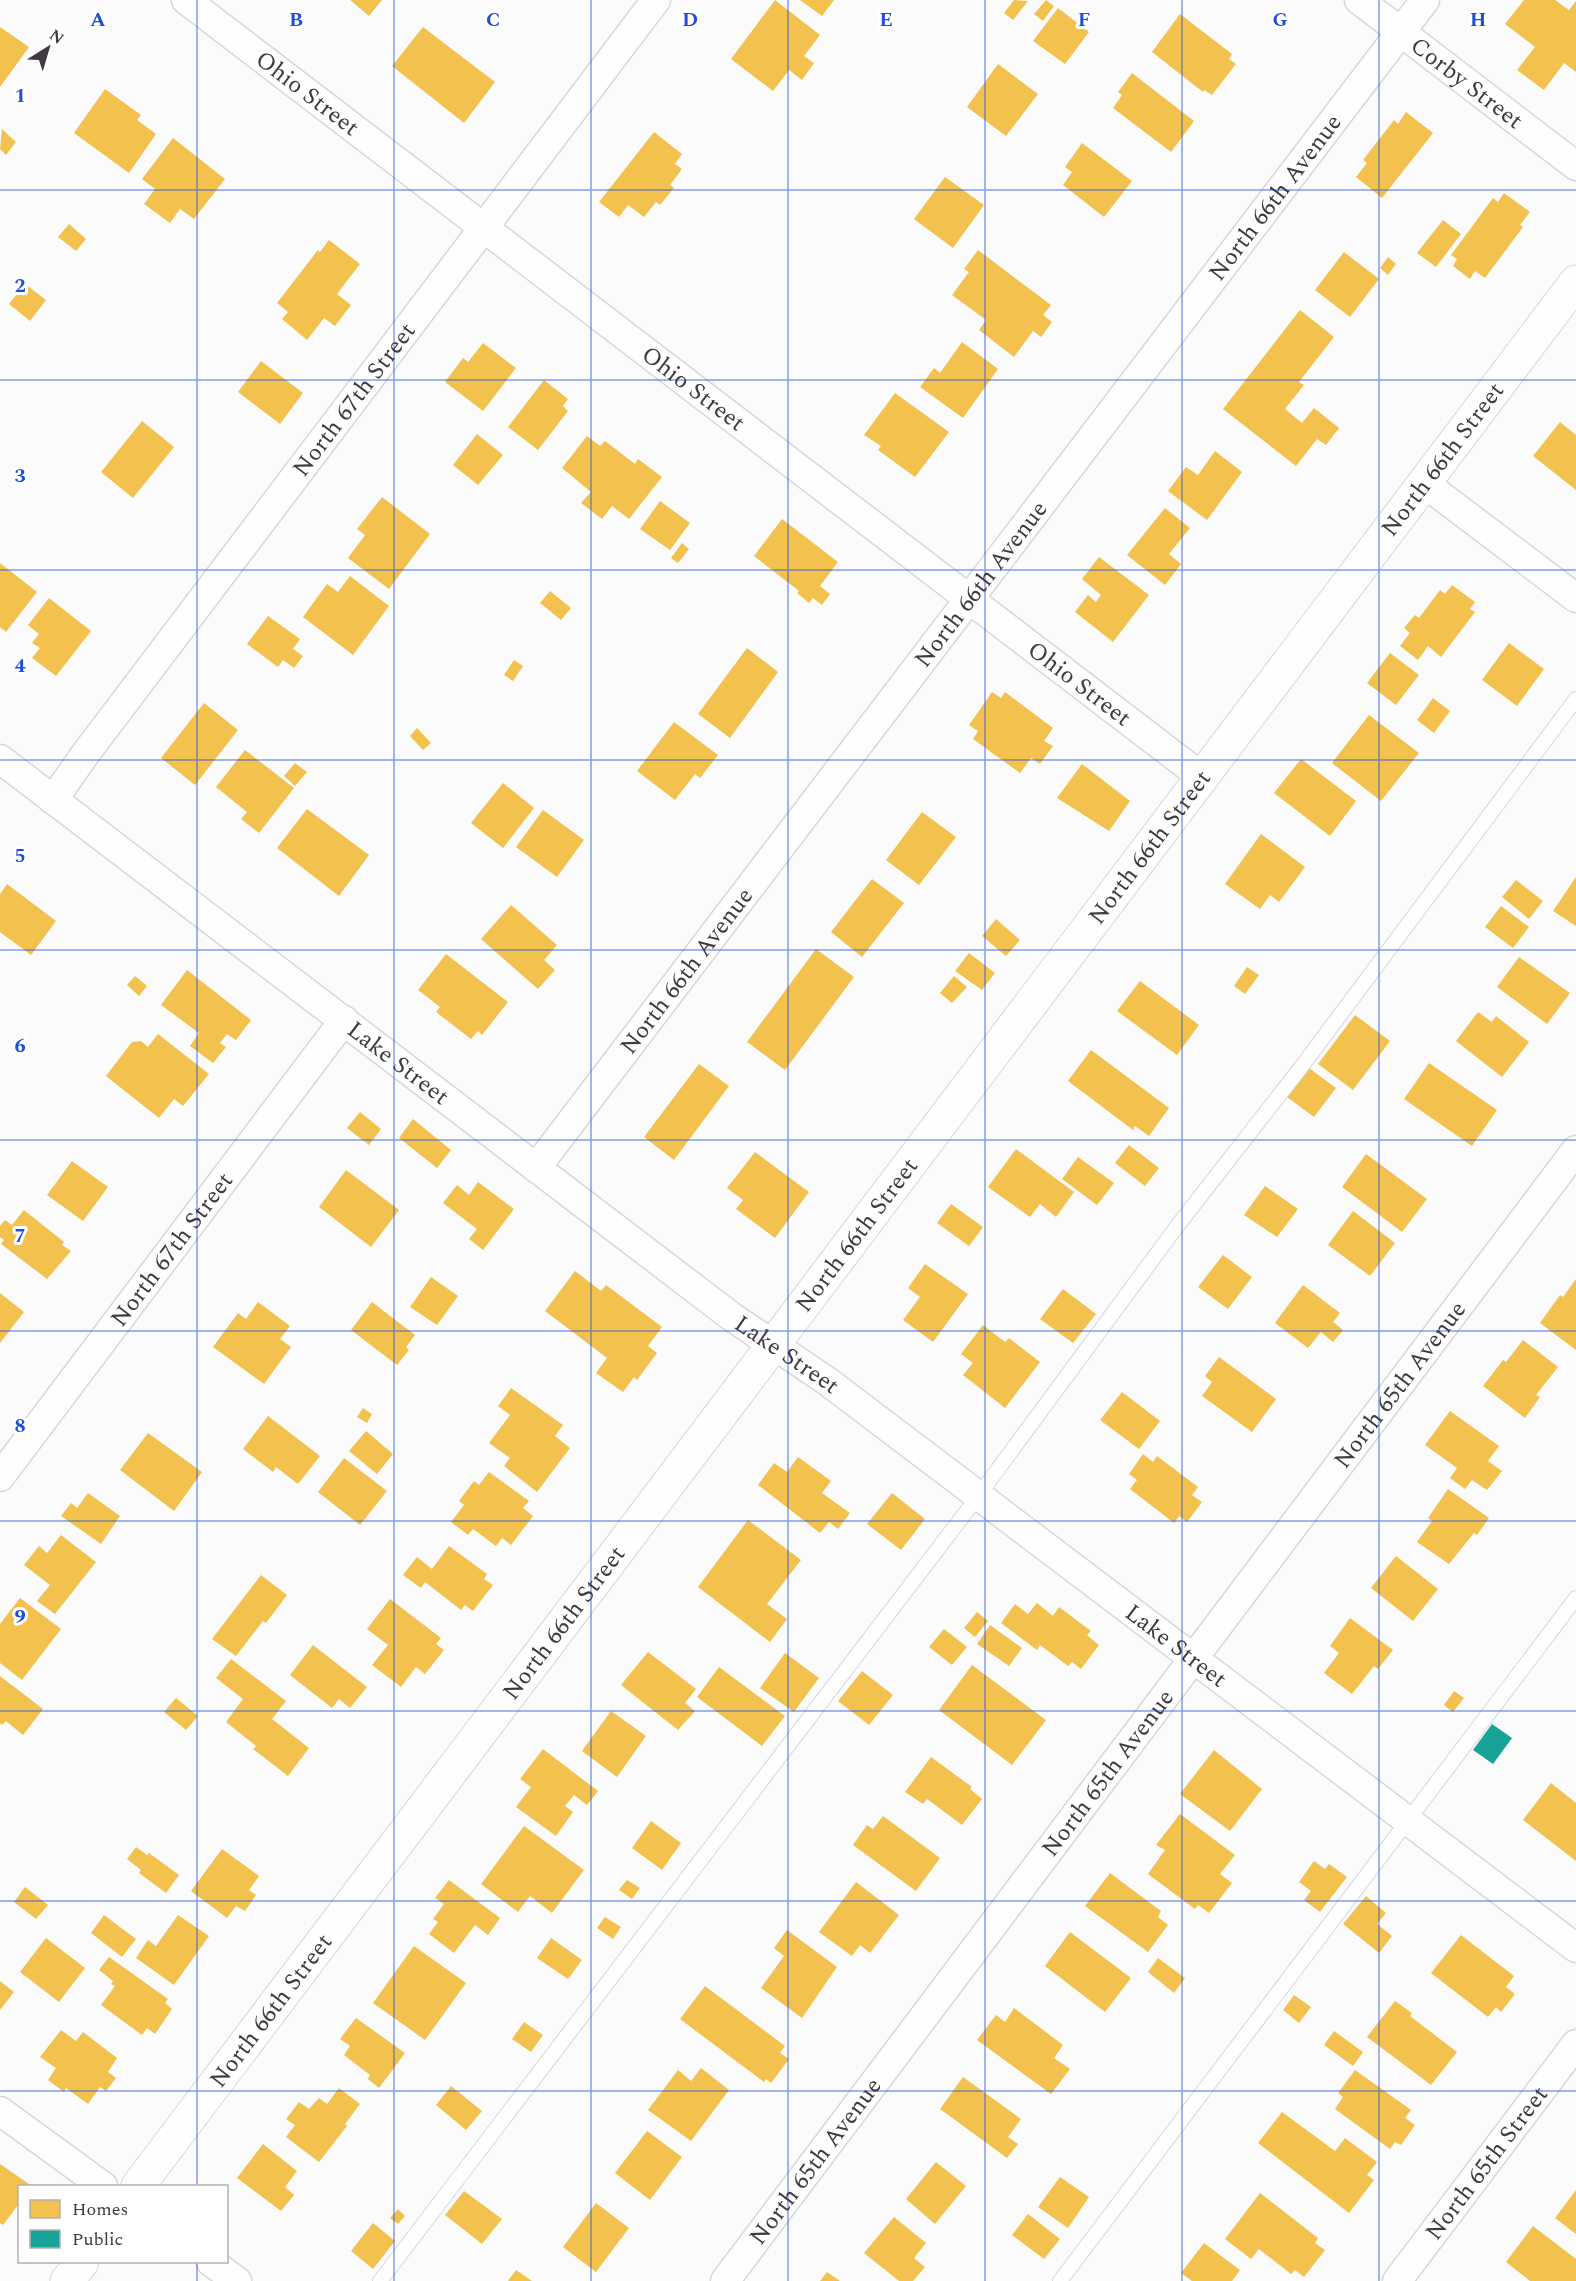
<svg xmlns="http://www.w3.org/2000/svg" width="1576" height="2281" viewBox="0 0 1576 2281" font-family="Spectral,serif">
  <rect width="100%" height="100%" fill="#fcfbfc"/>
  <!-- homes -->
  <path fill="#f2c14e" d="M350,0H382L369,16Z
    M775,0L820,35L804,56L814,63L802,80L789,70L773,91L731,59Z
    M800,0H834L822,16Z
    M1014,0L1028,1L1013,20L1004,13Z
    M1046,0L1054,6L1043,21L1034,14Z
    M1524,0H1555L1569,10L1576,1V72L1564,63L1544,90L1517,70L1535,47L1505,24Z
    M1058,8L1089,32L1065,64L1033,41Z
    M1180,14L1232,54L1229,59L1236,64L1212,95L1204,90L1203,92L1152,52Z
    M0,27L29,47L0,87Z
    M423,27L495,82L464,123L392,66Z
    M998,64L1038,94L1006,136L967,107Z
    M1132,73L1194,121L1171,152L1113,108L1122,95L1118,92Z
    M105,89L141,115L137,120L156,134L129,173L74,133Z
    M1406,112L1433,133L1382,198L1356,177L1367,163L1363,160L1394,120L1398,124Z
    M2,129L16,142L6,155L0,149Z
    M654,132L682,154L675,164L682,169L670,185L674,188L660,205L656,202L644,217L628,205L619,217L599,202Z
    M173,138L225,179L194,219L180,209L170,223L144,204L155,189L142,179Z
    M1082,143L1132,181L1104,217L1063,185L1072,172L1065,167Z
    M945,177L984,205L953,248L914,219Z
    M1504,193L1530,212L1520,225L1523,227L1485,278L1475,271L1470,279L1453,266L1457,259L1451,255L1493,198L1498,202Z
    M1443,220L1461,234L1436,267L1417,253Z
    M69,224L86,239L76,251L58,237Z
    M329,240L360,264L337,294L351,305L335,326L324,318L307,340L282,319L288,312L277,303L318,250L320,252Z
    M978,250L1051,305L1043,315L1052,322L1041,337L1033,331L1014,357L979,330L986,320L952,295L969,272L964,269Z
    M1344,252L1379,279L1350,317L1315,290Z
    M1388,257L1396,264L1388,275L1380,268Z
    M25,284L46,300L30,321L9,304Z
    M1300,310L1334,337L1299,382L1304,385L1285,409L1302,423L1314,408L1339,428L1326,445L1317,439L1296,466L1223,409Z
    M962,342L998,369L963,418L920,387L934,368L940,373Z
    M483,343L516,368L483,411L445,382L463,358L468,362Z
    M261,361L303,393L280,424L238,392Z
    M544,380L568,399L563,406L568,411L538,450L508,427Z
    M895,393L949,432L915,477L878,450L881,446L864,435Z
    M142,421L174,447L133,498L101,472Z
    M1560,422L1576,435V490L1533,456Z
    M477,434L503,455L478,485L453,465Z
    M587,436L600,446L605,441L635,464L638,459L662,477L629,519L612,506L602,519L581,503L591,492L562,468Z
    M1215,451L1242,472L1207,520L1168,491L1186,467L1198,475Z
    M382,497L430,534L389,589L348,558L365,535L357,529Z
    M660,501L690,523L670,550L640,529Z
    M1165,508L1190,528L1169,554L1181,564L1165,585L1127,555Z
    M782,519L838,562L820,586L830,594L822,605L813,598L809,603L797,593L799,591L754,556Z
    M682,543L689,549L678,563L671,558Z
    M1099,557L1149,595L1113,642L1075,612L1088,595L1096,602L1101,595L1082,579Z
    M0,563L37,592L6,632L0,627Z
    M350,576L389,606L353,655L303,617L327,584L338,592Z
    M1452,585L1475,602L1470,609L1475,612L1441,657L1428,646L1418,660L1400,646L1410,633L1404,628L1415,615L1419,618L1440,590L1445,594Z
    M550,591L571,608L561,620L540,603Z
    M49,598L91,631L56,676L32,658L40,648L32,643L39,634L28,625Z
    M268,616L300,639L293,649L303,656L294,668L283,660L278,667L247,644Z
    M1509,643L1544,669L1517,706L1482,680Z
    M747,648L778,672L730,738L698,714Z
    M1390,653L1419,675L1396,705L1367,683Z
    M514,660L523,666L513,681L504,675Z
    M992,692L1001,698L1005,692L1053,728L1044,741L1053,746L1040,764L1031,758L1020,773L973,739L978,731L969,725Z
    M1433,698L1450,711L1434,733L1417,720Z
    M204,703L238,730L195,785L161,758Z
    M1369,715L1419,753L1381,801L1332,763Z
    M674,722L718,755L700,778L695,774L675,800L637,771Z
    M417,728L431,743L423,750L410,736Z
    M245,750L294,788L259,833L241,819L247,812L216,787Z
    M1301,759L1356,801L1330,836L1274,793Z
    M295,763L307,772L295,786L284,776Z
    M1082,764L1130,801L1109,831L1057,798Z
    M503,783L534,808L503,848L471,823Z
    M307,809L369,855L339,896L277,848Z
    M543,810L584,840L557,877L516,847Z
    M922,812L956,837L919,885L886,860Z
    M1261,834L1305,867L1279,902L1270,895L1260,909L1225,884Z
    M1576,877V926L1553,911Z
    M872,879L904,903L862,957L831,932Z
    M1516,880L1543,901L1529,919L1502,897Z
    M7,884L56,921L31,955L0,932V894Z
    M511,905L557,945L544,960L555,970L538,989L481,939Z
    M1501,906L1529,927L1513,948L1485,927Z
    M996,919L1020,940L1006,956L982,936Z
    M816,949L854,977L785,1070L747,1042Z
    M969,953L995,973L982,990L955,971Z
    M446,954L508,1002L482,1035L478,1031L471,1039L436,1012L440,1007L418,990Z
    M1519,957L1570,993L1547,1024L1497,987Z
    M1247,967L1259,975L1245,994L1234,986Z
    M187,970L251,1020L236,1040L227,1034L220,1043L226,1047L213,1063L190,1046L199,1033L161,1005Z
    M135,976L147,986L139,996L127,985Z
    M954,976L967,987L952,1003L940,993Z
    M1140,981L1199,1025L1177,1055L1117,1011Z
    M1478,1012L1492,1022L1496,1016L1529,1042L1502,1077L1456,1041Z
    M1355,1015L1390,1041L1353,1090L1318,1064Z
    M158,1034L209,1074L183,1106L174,1099L159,1118L106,1076L132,1042L141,1041L148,1047Z
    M1091,1050L1169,1108L1149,1136L1135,1126L1133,1130L1068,1081Z
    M1429,1063L1497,1110L1472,1146L1404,1099Z
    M699,1064L729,1086L674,1160L644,1137Z
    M1309,1068L1336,1088L1314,1117L1287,1097Z
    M360,1112L381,1129L369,1145L347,1128Z
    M413,1119L451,1150L437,1168L399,1138Z
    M1129,1145L1159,1168L1145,1186L1115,1163Z
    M1016,1149L1074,1192L1056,1217L1040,1204L1030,1217L988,1187Z
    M755,1152L809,1192L775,1238L736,1209L743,1200L727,1188Z
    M1366,1154L1427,1199L1402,1232L1342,1187Z
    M1078,1157L1114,1183L1097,1205L1062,1179Z
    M72,1161L108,1187L83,1221L47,1195Z
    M346,1170L399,1210L371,1247L319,1207Z
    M478,1182L514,1209L483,1250L469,1239L477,1229L443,1203L457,1185L469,1195Z
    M1265,1186L1298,1209L1277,1237L1244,1215Z
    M951,1204L983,1227L969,1246L937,1223Z
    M24,1210L64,1242L62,1245L71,1251L47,1279L1,1244L4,1240L0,1237V1226L5,1220L12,1225Z
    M1353,1211L1395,1243L1370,1276L1328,1245Z
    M1223,1255L1252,1277L1228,1309L1198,1287Z
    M925,1264L968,1294L933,1342L903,1320L920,1297L908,1288Z
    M575,1271L601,1291L606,1285L662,1327L648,1346L657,1353L637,1380L634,1377L623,1392L596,1373L607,1358L545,1311Z
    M431,1277L458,1296L437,1325L410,1307Z
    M1576,1279V1350L1540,1323L1560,1295L1563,1297Z
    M1303,1285L1340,1313L1333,1322L1343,1330L1333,1342L1321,1332L1308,1348L1275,1323Z
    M1063,1289L1096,1314L1073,1343L1040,1319Z
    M0,1293L24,1312L0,1343Z
    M258,1302L290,1326L280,1339L291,1347L264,1384L213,1347L238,1313L246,1319Z
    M372,1302L415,1335L406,1347L409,1350L397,1365L351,1330Z
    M983,1325L1005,1342L1009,1338L1040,1362L1005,1408L963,1375L973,1363L961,1354Z
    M1523,1340L1558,1367L1536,1395L1540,1397L1525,1418L1483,1386L1503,1360L1506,1362Z
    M1219,1357L1276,1399L1252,1432L1202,1396L1212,1382L1205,1376Z
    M511,1388L563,1425L555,1436L570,1448L537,1492L504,1466L510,1458L489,1443L510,1415L498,1406Z
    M1122,1392L1160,1421L1139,1449L1100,1420Z
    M363,1408L372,1414L367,1423L357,1417Z
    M1450,1411L1499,1446L1488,1461L1502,1471L1487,1490L1472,1480L1465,1489L1450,1478L1457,1468L1425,1445Z
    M268,1416L320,1456L298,1484L276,1467L273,1472L243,1449Z
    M366,1431L393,1454L377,1474L349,1451Z
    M148,1433L202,1472L174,1511L120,1470Z
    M1143,1454L1153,1462L1157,1456L1198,1487L1192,1495L1202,1502L1187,1522L1179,1516L1174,1523L1130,1489L1137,1480L1129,1474Z
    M798,1457L831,1481L822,1493L850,1513L838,1529L829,1522L820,1533L758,1485L774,1463L787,1472Z
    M344,1458L387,1491L360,1525L318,1492Z
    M489,1472L529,1501L523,1508L533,1516L511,1545L502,1538L496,1546L473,1529L468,1535L451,1522L464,1505L459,1501L474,1481L479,1485Z
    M1448,1489L1489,1518L1477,1535L1474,1533L1449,1564L1417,1542L1432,1521L1428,1518Z
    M88,1493L120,1516L101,1544L61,1516L71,1503L77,1508Z
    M892,1493L925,1519L901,1550L867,1524Z
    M748,1520L801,1560L767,1604L787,1619L770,1642L698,1587Z
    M61,1535L96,1562L55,1614L37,1601L50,1585L24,1565L39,1546L47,1553Z
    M449,1546L487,1574L484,1579L493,1585L473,1611L465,1605L461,1610L425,1582L421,1588L403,1575L417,1557L432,1569Z
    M1396,1556L1438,1589L1413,1621L1371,1588Z
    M261,1575L287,1595L266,1623L263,1621L236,1656L212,1639Z
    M20,1598L61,1629L22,1680L0,1663V1624Z
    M390,1599L441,1638L436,1644L444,1650L425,1674L416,1667L401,1687L372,1665L388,1645L367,1629Z
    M1037,1603L1053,1616L1059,1607L1091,1631L1087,1635L1099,1645L1081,1669L1072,1662L1068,1666L1040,1645L1037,1650L1001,1623L1015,1604L1028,1614Z
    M977,1612L988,1621L975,1637L964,1628Z
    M1350,1618L1393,1650L1378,1669L1374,1666L1352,1694L1324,1673L1339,1653L1330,1646Z
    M990,1625L1022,1648L1009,1666L977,1644Z
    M944,1629L967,1647L952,1665L929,1647Z
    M313,1645L367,1687L350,1708L339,1699L332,1708L290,1675Z
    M648,1652L696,1689L685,1703L695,1711L678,1730L621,1685Z
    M785,1653L819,1678L794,1712L760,1688Z
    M231,1659L286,1701L272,1719L309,1748L288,1776L253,1749L256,1746L226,1722L243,1699L216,1678Z
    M972,1665L1046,1720L1012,1765L939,1710Z
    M719,1667L785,1716L762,1746L697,1697Z
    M862,1671L893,1695L869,1725L838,1701Z
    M0,1676L43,1709L23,1735L6,1721L2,1725L0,1723Z
    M1454,1691L1464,1698L1453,1712L1444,1705Z
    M176,1698L198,1716L186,1730L164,1712Z
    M611,1711L646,1736L617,1777L582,1751Z
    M543,1749L598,1791L587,1805L574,1795L565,1806L573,1812L556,1836L516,1807L531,1787L520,1779Z
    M1214,1750L1262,1789L1230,1831L1180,1794Z
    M931,1757L972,1787L970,1789L982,1799L962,1825L927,1799L923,1804L905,1792Z
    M1551,1783L1576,1803V1861L1523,1820Z
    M1180,1814L1235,1855L1220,1874L1232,1883L1209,1913L1198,1905L1195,1909L1148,1874L1165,1850L1156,1845Z
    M883,1816L940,1858L916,1891L853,1845L867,1825L873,1829Z
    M651,1821L681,1843L662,1870L632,1848Z
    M524,1826L584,1870L552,1913L530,1896L518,1912L481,1884Z
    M136,1847L147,1855L149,1853L179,1875L166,1893L139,1873L141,1870L127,1859Z
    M222,1849L259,1876L249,1890L256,1895L245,1911L236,1906L227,1918L191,1891Z
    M1314,1861L1325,1869L1329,1864L1347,1877L1320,1912L1304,1900L1311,1891L1299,1882Z
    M1110,1873L1161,1911L1158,1917L1168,1925L1148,1952L1085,1906Z
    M449,1880L500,1918L488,1935L475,1925L454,1953L429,1934L438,1922L433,1919L444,1904L435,1898Z
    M627,1880L640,1888L632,1899L619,1890Z
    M856,1882L899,1915L870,1953L860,1945L852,1956L819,1932Z
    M25,1887L48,1905L36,1919L14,1902Z
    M1366,1896L1386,1913L1377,1924L1392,1936L1379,1953L1343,1924Z
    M104,1915L136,1939L122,1957L91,1933Z
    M178,1915L209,1936L174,1985L136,1958L148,1940L156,1946Z
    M605,1917L621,1927L613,1939L597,1928Z
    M787,1930L837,1967L802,2018L761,1988L784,1956L774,1948Z
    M1070,1932L1131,1978L1105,2012L1045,1966Z
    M1461,1935L1514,1976L1506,1987L1515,1994L1501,2012L1496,2007L1488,2017L1431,1973Z
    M46,1938L85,1968L59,2002L20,1972Z
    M551,1938L582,1960L568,1979L537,1958Z
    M414,1946L466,1983L425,2040L373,2003Z
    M109,1957L168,1999L165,2003L172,2009L155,2034L147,2028L142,2035L101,2005L115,1986L111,1984L113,1981L99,1970Z
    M1158,1958L1185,1978L1174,1993L1148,1972Z
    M0,1981L14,1992L0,2010Z
    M705,1986L785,2046L780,2053L789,2059L771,2083L766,2079L764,2082L680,2019Z
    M1294,1995L1311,2007L1299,2023L1283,2010Z
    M1395,2001L1412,2013L1410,2016L1457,2052L1431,2085L1367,2037Z
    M1014,2008L1063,2045L1054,2058L1070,2069L1051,2094L977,2040L996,2015L1005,2022Z
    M356,2018L405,2053L379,2088L368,2079L370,2075L344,2055L350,2046L340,2039Z
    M524,2022L543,2035L531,2052L512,2039Z
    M61,2030L76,2041L83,2032L117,2058L108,2072L116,2078L106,2091L100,2087L88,2104L66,2088L64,2092L48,2080L56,2068L40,2057Z
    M1334,2031L1363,2052L1353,2066L1324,2045Z
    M701,2068L729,2090L691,2141L648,2110L678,2070L691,2081Z
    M1355,2070L1411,2110L1405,2118L1415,2125L1401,2145L1395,2142L1390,2149L1335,2109L1343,2097L1338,2093Z
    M963,2077L1021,2119L1008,2137L1018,2144L1007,2158L940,2109Z
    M451,2086L482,2111L466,2130L436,2105Z
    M339,2088L360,2104L345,2124L347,2126L319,2162L286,2137L295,2125L286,2119L299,2102L309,2109L319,2098L327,2104Z
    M1282,2112L1335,2151L1345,2138L1377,2162L1367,2175L1374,2180L1349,2213L1258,2143Z
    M647,2131L682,2157L650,2200L615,2173Z
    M263,2144L297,2171L285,2187L294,2195L281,2211L237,2178Z
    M936,2162L966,2186L935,2224L906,2199Z
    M0,2164L32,2186H20V2206L18,2205L3,2225L0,2223Z
    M1060,2177L1089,2197L1068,2228L1038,2207Z
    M1576,2190V2234L1555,2218Z
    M464,2191L502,2219L482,2244L445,2215Z
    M1260,2193L1318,2238L1315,2243L1325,2250L1304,2277L1295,2270L1291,2274L1259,2249L1251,2259L1225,2239Z
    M596,2203L629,2228L596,2272L563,2247Z
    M398,2209L405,2216L398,2224L390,2218Z
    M1028,2214L1060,2239L1044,2259L1012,2235Z
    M894,2217L926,2243L914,2258L925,2267L913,2281H899L864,2253Z
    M373,2223L395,2241L373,2269L351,2251Z
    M1533,2226L1576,2259V2281H1530L1506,2262Z
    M1204,2243L1240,2270L1232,2281H1192L1181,2273Z
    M516,2270L532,2281H508Z
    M827,2272L840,2281H820Z"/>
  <!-- public -->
  <path fill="#17a398" d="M1492,1724L1512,1738L1493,1764L1473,1750Z"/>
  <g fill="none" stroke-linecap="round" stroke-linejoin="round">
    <!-- lane casing -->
    <g stroke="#d9d6d9" stroke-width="16">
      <path id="lane" d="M380,2281L979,1495L1178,1225L1302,1066L1576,699
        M1060,2281L1576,1598"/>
    </g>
    <!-- street casing -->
    <g stroke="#d9d6d9" stroke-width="31">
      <g id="street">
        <path id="s1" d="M186,0L1202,777"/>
        <path id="s2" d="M1359,0L1576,166"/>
        <path d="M1424,483L1576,598"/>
        <path id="s3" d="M0,759L732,1317L827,1381L1576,1948"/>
        <path id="s4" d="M53,800L86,753L656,0"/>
        <path id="s5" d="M536,1168L1425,0"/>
        <path id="s6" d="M0,1477L344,1020"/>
        <path d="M0,2111L103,2186"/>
        <path d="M211,2262L237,2281"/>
        <path id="s7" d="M725,2281L1576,1150"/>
        <path id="s8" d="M1397,2281L1576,2044"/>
      </g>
    </g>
    <!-- secondary casing -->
    <g stroke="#d9d6d9" stroke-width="35">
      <g id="secondary">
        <path id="s9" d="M138,2186L1576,282"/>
        <path d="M67,2281L82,2262"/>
      </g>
    </g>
    <!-- lane -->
    <use href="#lane" stroke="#fffeff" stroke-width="14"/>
    <!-- street -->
    <use href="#street" stroke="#fffeff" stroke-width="28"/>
    <!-- secondary -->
    <use href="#secondary" stroke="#fffeff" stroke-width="33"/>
  </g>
  <!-- grid -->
  <path fill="none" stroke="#1d4ed8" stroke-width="1.5" stroke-opacity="0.55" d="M197,0V2186M394,0V2281M591,0V2281M788,0V2281M985,0V2281M1182,0V2281M1379,0V2281M0,190H1576M0,380H1576M0,570H1576M0,760H1576M0,950H1576M0,1140H1576M0,1331H1576M0,1521H1576M0,1711H1576M0,1901H1576M0,2091H1576M197,2262V2281"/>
  <g text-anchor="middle" stroke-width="6" stroke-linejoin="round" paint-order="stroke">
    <!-- street labels -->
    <g font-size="24" fill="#3f3940" stroke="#fff">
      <text dy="8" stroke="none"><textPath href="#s2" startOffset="136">Corby Street</textPath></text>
      <text dy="8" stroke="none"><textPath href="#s1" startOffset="153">Ohio Street</textPath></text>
      <text dy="8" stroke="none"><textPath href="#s5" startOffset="1220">North 66th Avenue</textPath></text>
      <text dy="8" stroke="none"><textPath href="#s1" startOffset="639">Ohio Street</textPath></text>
      <text dy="8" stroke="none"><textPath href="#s4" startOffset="501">North 67th Street</textPath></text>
      <text dy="8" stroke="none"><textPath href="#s9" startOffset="2164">North 66th Street</textPath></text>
      <text dy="8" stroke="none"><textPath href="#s5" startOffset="734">North 66th Avenue</textPath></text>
      <text dy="8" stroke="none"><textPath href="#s1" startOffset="1125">Ohio Street</textPath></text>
      <text dy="8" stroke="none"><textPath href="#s9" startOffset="1678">North 66th Street</textPath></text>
      <text dy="8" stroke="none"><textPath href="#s5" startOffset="248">North 66th Avenue</textPath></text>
      <text dy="8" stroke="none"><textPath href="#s3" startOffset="501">Lake Street</textPath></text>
      <text dy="8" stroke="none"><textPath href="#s9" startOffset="1192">North 66th Street</textPath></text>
      <text dy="8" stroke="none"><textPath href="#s6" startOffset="285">North 67th Street</textPath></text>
      <text dy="8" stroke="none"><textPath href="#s3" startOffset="987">Lake Street</textPath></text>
      <text dy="8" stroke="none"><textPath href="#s7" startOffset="1122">North 65th Avenue</textPath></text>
      <text dy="8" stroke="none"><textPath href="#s9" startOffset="706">North 66th Street</textPath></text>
      <text dy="8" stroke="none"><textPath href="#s3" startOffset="1473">Lake Street</textPath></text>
      <text dy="8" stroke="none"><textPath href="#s7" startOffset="636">North 65th Avenue</textPath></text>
      <text dy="8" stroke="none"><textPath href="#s9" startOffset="220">North 66th Street</textPath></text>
      <text dy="8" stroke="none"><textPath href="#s7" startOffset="150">North 65th Avenue</textPath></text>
      <text dy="8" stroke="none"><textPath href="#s8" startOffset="148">North 65th Street</textPath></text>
    </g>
  </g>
  <g font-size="20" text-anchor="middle" font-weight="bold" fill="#1d4ed8" stroke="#fff" stroke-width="6" stroke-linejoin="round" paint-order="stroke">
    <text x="98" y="26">A</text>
    <text x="296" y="26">B</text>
    <text x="493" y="26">C</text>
    <text x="690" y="26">D</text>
    <text x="886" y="26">E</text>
    <text x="1084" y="26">F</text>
    <text x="1280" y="26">G</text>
    <text x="1478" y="26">H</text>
    <text x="20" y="102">1</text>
    <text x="20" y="292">2</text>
    <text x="20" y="482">3</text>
    <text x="20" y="672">4</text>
    <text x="20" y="862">5</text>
    <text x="20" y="1052">6</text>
    <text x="20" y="1242">7</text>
    <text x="20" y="1432">8</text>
    <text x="20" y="1623">9</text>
  </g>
  <!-- legend -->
  <rect x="18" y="2185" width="210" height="78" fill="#ffffff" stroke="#b2b0b3" stroke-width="1.5"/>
  <rect x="30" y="2200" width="30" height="18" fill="#f2c14e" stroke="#b2b0b3" stroke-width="1.5"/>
  <text x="72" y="2215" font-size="18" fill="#3f3940">Homes</text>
  <rect x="30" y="2230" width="30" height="18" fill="#17a398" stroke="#b2b0b3" stroke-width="1.5"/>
  <text x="72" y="2245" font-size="18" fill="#3f3940">Public</text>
  <!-- north arrow -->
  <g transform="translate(48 48) rotate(37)" stroke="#ffffff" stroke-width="4.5" paint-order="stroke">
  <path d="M0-4.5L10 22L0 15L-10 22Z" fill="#3f3940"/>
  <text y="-9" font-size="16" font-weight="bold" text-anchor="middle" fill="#3f3940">N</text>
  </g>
</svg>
